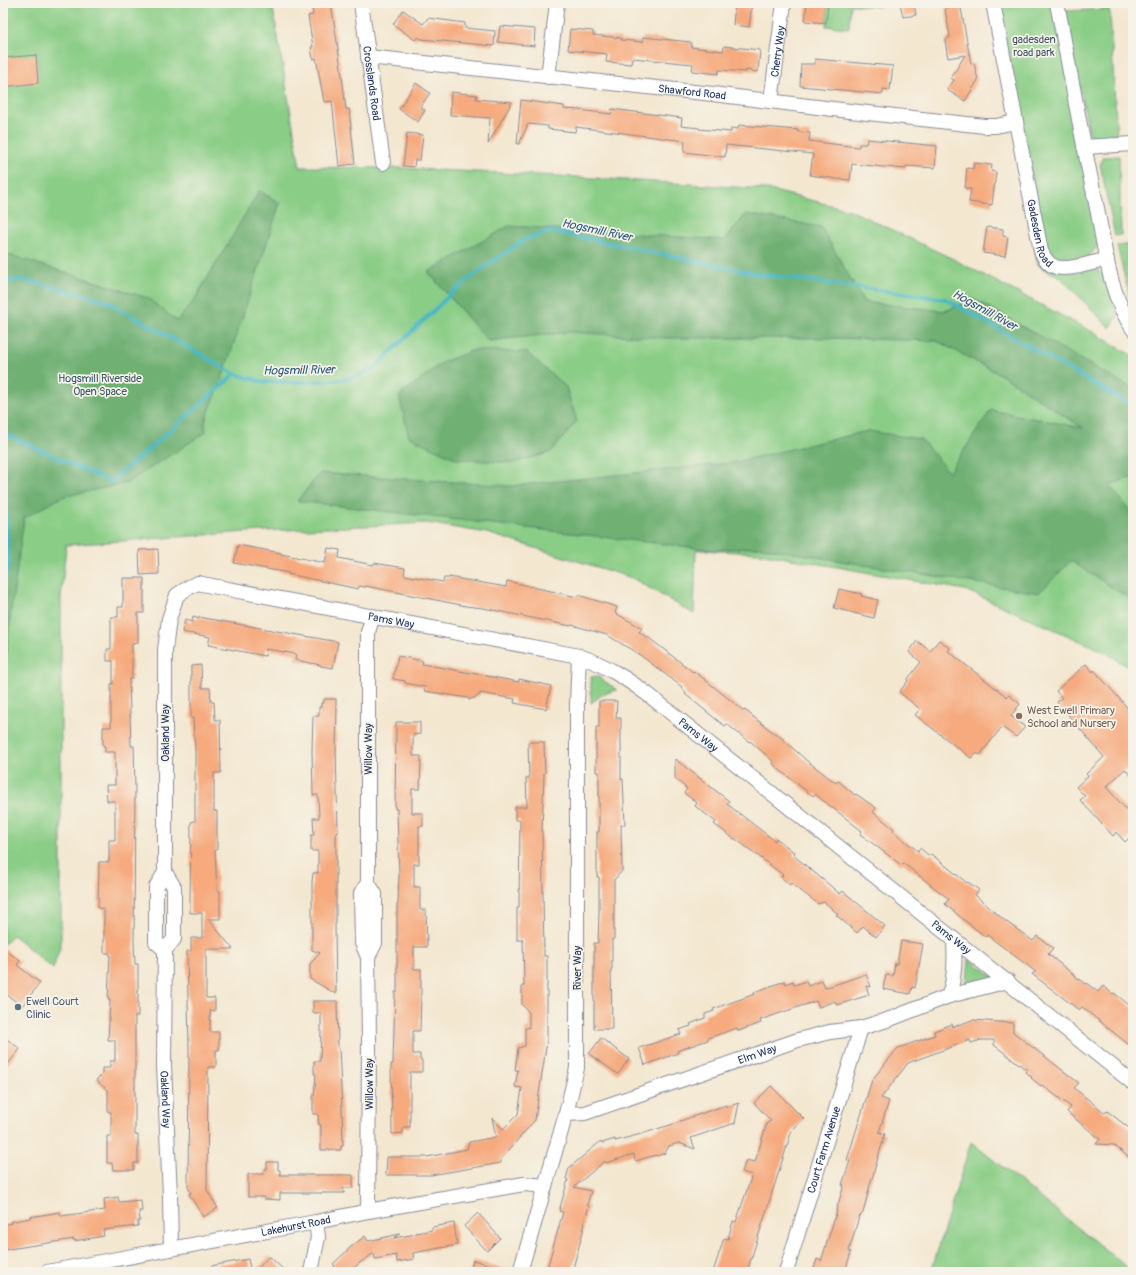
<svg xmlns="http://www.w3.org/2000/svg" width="1136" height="1275" viewBox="0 0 1136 1275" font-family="Pangolin,sans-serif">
  <rect width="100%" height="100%" fill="#f7f3e8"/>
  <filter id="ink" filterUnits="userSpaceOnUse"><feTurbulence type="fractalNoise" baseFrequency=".025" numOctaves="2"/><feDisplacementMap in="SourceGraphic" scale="8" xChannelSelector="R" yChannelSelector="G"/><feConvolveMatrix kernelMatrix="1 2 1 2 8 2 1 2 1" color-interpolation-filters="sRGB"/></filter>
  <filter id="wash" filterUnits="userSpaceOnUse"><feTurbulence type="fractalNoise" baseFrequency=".012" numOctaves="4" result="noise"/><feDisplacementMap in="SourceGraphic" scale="16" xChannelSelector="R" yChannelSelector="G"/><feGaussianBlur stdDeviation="0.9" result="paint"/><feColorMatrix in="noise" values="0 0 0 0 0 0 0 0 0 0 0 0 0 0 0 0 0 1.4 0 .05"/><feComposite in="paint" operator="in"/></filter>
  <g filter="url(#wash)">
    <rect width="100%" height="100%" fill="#f3e7d0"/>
    <!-- green -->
    <path fill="#8acd86" stroke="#527e72" d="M3,3H272L300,167L399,168L577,177L766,189L850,210L951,258L1095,333L1133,356V670L1103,651L965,590L759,553L696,550L694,614L632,578L487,533L427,523L246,532L66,545L61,598V944L53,969L13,935L3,945Z
      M828,3H881L880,7L851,5L849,28L826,26Z
      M998,3H1053L1098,239L1097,248L1085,259L1067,262L1058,261L1051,257L1046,249Z
      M1108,9L1110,13L1117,139L1098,140L1089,133L1065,11Z
      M1119,156L1121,235L1115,236L1100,164L1104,157Z
      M1133,244V305L1129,296L1117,246Z
      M1036,256L1092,268C1097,270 1101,273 1105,277L1119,314L1110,328L1060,277C1051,271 1036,271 1036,256Z
      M597,676L617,690L603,694L591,703V677Z
      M969,959L994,977L965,984L968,971Z
      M971,1142L1133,1272H931Z"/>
    <!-- forest -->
    <path fill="#6fb073" stroke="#457068" d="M259,191L280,203L223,376L205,422L206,432L127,483L62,497L24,518L11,611L3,689V253L148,298L177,321L193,302Z
      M746,214L821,227L864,302L945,311L974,299L1133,389V477L1109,485L1133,514V601L1071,561L1039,593L834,560L761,547L714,550L297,501L320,473L511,486L731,463L868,431L921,439L949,472L991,410L1083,428L1003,376L937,341L832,338H666L569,332L488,341L428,272L509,226L725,240Z
      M474,350L526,352L566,387L577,421L551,452L513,463L457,459L409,437L399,396L443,362Z"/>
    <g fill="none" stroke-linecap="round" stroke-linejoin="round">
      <!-- stream -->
      <path stroke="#49b7c3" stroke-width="4" d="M3,283L21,279L104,300L235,374L263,382H304L349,379L373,369L453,292L486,266L524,240L551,231L758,274L946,299L1133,406
        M3,433L111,482L235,374
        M3,460L9,563L3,587"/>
    </g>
    <g id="blocks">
      <!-- building -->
      <path fill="#f6aa7e" d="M311,3H331L341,68L346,109H349L355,164L339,166L332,101L324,102L316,58L313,59L311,47H313L308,16L313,15Z
        M735,3H752L749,27L733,25Z
        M807,3H828L826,23L805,21Z
        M900,3H914L916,15L903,17Z
        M947,3H960L971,64L974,63L978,80L965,101L947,90L954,80L951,78L965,55L948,58L945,41L950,37L945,8H948Z
        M403,10L423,24L428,18L465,23V28L495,31L494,46L421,39L418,37L415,40L393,24Z
        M500,26L535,29L534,46L498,42Z
        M570,29L593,31V35L621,38V40L643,42V37L691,42V47L723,51L724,46L760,50L758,72L746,70V72L719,70L718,74L692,71L693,64L632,58L631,64L606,62L607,54L568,50Z
        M36,55L38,83L3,87V58Z
        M815,59L893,66L890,90L883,89V94L800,86L801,64H815Z
        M416,83L430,93L420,107L425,110L418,122L399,109Z
        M451,92L477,95L476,99L512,102L488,144L490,118L450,115Z
        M521,100L564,106V109L579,110L611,114L612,109L682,118L681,126L699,128V129L731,132V128L738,129L739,125L798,130V132L810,133L809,141L841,145L859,147V144H866L867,139L937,146L935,168L906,166V169L852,164L850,180L837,179L810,175L813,154L726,145L725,157L684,152L685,141L576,127L575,132L548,129V126L528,124L519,144H517Z
        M407,133L423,135L420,160H415L414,167L403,166Z
        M974,163L992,165L991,171L996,172L992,205L969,202L971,189L965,188L967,168L973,169Z
        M987,227L1003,229V236L1008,237L1005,256L983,253Z
        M238,545L281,553V554L325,563L328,548L340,550L339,558L373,565L374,563L405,568L404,575L443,582L444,578H449V577L506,587L507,581L577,597L578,595L617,607L615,613L642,628L639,632L649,638L693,672L694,671L744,711L745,710L775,734L776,733L806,760L832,780L836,783L838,781L855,795L856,794L876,808L873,812L894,829L893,831L905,841L918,851L920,848L929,856L931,854L967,883L968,882L979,890L975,895L1004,920L1033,941L1037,936L1053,948L1048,954L1085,984L1086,983L1098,992L1103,986L1113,994L1114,993L1133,1008V1048L1082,1007L1079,1010L1032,974L1036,972L987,935L986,937L964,920L945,904L949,899L903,863L901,865L871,842L860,834L862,831L829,805L815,794L813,796L782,772L773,764L774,762L750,741L749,742L727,724L725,726L717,720L685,694L686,692L681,688L682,687L640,655L607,635L572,625L571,626L483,608L466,606L366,586V587L359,586L358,589L288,574L289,573L234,563Z
        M158,549L159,574L140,575L139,550Z
        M123,578H144V613H138V643L132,644V679H129L131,746H134L135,787L134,943L135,964H138V1016H135V1135H138V1163H134V1170H113L112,1163H107V1136H111V1112H108V1091L96,1080L102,1075V1068H110V1061H115V1040H108L110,1000H108L110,953H104V909L98,908L99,862H109V840H115V801H107L106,785H115V752H105V746H103V727H111V684H113V661H107V649H111V617H118V607H123Z
        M839,589L862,594L861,596L878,600L874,618L834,608Z
        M193,617L199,619V617L338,642L333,668L321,666V665L295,660L296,654L266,649L265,656L208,645L210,637L182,632L185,620L192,622Z
        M939,640L950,648L948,651L1007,697L1009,695L1020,704L1011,716L1025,727L1016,737L1002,727L980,755L976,753L971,758L915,715L920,709L899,692L908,681L907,680L921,662L909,652L917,641L930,651Z
        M398,656L423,661L422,664L449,669L519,682V679L551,686L546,709L514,703L515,699L480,693V695L469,700L468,698L424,691L425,687L405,683V681L393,679Z
        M1086,664L1093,672L1094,670L1133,714V778L1125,769L1106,787L1133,817V834L1125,842L1116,832L1113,836L1080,800L1085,796L1076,787L1088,776L1086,774L1104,757L1057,702L1062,698L1056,691Z
        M201,665L202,688H210L211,702H214L215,720H220L221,773H214V811H217V850H215L217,891H220V919H208L233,949H206V998H215V1011H210V1032H219V1050H216V1067H208L207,1190L218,1208L203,1217L189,1194L191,1193L188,1187L189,1050L187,951H191V938H202V913H190V902L191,822L195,821V751L193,718H191V666Z
        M324,699H336V708H337L336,749L338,833H336V924H335L336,994L310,979V964L320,953L312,950V882L313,873H318V851H311V835H314L313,818H319L318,795H313L312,750L313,716H319V707H321V703H324Z
        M599,701H617L616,718H621V779H623L625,825H621L622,871L614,880V939H612V969H611L612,1029H594V943H598L599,913V877H597V832H599V772H596V727H599Z
        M396,722H420V734L413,735V756H421L420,789H412V813H423V826H419V864H414V887H420V910H426L427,947H414V969H421V994L420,1031H413V1054H420V1060H422V1072H410V1127H403V1133L392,1134L391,1064H393L395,992H397V904H398L399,875L397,809H395Z
        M528,742H544L545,773H544L542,831L544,956H547V1041L535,1120L501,1159V1163L431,1175H386L387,1157H427L467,1149L469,1142L496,1137L492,1118L503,1129L518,1114L522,1088L515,1087L518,1070H515L517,1056L518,1048L525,1046V1028H529V1012L522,1005V986H524L523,940H517V908H519L520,820H515V807H527L526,778H529Z
        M675,759L729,801L727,804L740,814L775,841L776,838L795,853L793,855L827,883L840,894L843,891L885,926L876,937L863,926L857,933L836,915L838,914L824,902L818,904L791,883L790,885L781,877L783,875L757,855L734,838V839L714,824L716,822L695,806L697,803L684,793L687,789L675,778Z
        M901,941L923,944L915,988L912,987L910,994L883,989L886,975L893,976L895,963L897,964Z
        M3,948L20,961L17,965L40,983L22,1006L3,992Z
        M866,974L871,987L866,986L869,995L837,1005L835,1001L819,1007L816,1001L760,1020L761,1023L738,1031L737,1028L708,1038V1040L677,1051L678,1053L645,1065L639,1048L681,1034L679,1030L691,1026L690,1024L705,1018V1014L714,1011L713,1009L755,994L754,992L785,981L786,984L793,981L794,985L806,981L808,986L822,981L825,988Z
        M313,1001H337L338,1048H339L342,1109L343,1146H341V1150H321V1125H319L318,1114H313V1096H314L316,1074H314V1061H320L321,1031V1013H313Z
        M972,1020L1013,1023V1032L1079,1083L1074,1088L1105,1113L1107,1111L1133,1131V1161L1114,1145L1096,1144L1100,1139L1067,1112L1071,1107L1042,1085L1041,1086L1031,1078L1032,1077L1025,1072L1027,1070L994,1045V1040H981L971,1043L970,1040L908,1063L881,1098L889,1101L879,1132L885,1134L870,1185L863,1213L859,1217L849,1251L851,1252L846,1268L849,1270V1272H813L817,1259L821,1261L837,1211H836L844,1185H842L850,1161L847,1160L872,1080L898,1048L935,1035L934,1031L952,1024L953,1027Z
        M3,1036L20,1049L3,1070Z
        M601,1038L629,1059L618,1074L589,1054Z
        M771,1086L804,1119L792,1130L747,1272H713L724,1238L728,1239L733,1221L736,1222L752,1175L742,1172L746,1160L755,1162L767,1123L771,1121L754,1103Z
        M739,1103L735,1123L691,1138L695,1149L679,1143L669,1146L665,1153L657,1156L656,1155L635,1161L634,1154L606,1163L605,1161L574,1187L591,1191L587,1205L589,1206L584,1223L585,1224L572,1272H546L563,1212L559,1211L568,1180L566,1179L569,1168L601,1141L602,1143L615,1139V1141L641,1134L680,1122V1121L726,1105V1107Z
        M267,1162H278V1170H280V1175H353V1188H343L344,1193H280V1200L264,1199V1197H248V1174H264L265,1169H267Z
        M118,1197L119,1202L141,1200L142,1211H139L140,1221H138V1226L103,1230L104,1236L74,1241V1239L3,1250V1225L11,1223L10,1222L30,1218V1217L60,1212L61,1216L105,1210L104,1199Z
        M478,1213L500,1238L487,1251L464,1226Z
        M454,1223L457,1245L413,1253L414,1259L397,1262L396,1255L375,1259L374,1253L358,1264L350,1272H333L335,1266L333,1264L352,1246L365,1236L368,1241L400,1234L394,1238L416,1234V1233L432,1230V1227Z
        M269,1256L286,1272H255Z
        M248,1259L251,1272H211V1266Z
        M473,1260L505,1269V1272H470Z"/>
    </g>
  </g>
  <g filter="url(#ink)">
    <use href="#blocks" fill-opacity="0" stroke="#878b97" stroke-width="1"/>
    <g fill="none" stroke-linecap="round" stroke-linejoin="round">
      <!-- minor casing -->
      <g stroke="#878b97" stroke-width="16">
        <g id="minor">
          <path id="s1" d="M361,3L383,163"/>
          <path id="s2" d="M993,3L1041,251C1044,258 1049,265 1056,267C1067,271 1096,262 1107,259"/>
          <path d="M1057,3C1070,71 1082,140 1097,208C1105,249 1109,294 1133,329"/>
          <path id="s3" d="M368,57L713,94L841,110L985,126H996L1016,122"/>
          <path d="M548,77L557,3"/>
          <path id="s4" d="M771,101L784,3"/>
          <path d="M1084,147L1133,144"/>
          <path id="s5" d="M165,872L174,887V939L165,950L164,1065L170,1195L171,1249"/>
          <path d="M368,883L361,893L362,943L368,957L369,1039L368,1211"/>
          <path id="s6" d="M165,950L156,942V887L165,872V650L169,619L177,595L191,586L198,583L202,584L579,656C606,665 627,679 650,696C811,825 972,953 1133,1083"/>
          <path d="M368,957L375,943V894L368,883V632L373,616"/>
          <path d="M949,996C955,976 955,961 954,940"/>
          <path id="s7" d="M566,1114L585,1113L611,1104L798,1040L830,1032L861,1028L890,1019L949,996L1008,981"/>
          <path id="s8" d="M47,1272L316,1222L368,1211L524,1184L545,1186"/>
          <path d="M311,1272L318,1237L316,1222"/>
          <path d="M520,1272L566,1114L577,1068V704L579,656"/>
          <path id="s9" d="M786,1272L861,1028"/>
        </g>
      </g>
      <!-- minor -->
      <use href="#minor" stroke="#fff" stroke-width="14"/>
    </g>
  </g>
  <!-- markers -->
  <circle fill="#8d6e63" stroke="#f7f3e8" stroke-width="1.5" cx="1019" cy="716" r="4"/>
  <circle fill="#5c6f8a" stroke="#f7f3e8" stroke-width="1.5" cx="18" cy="1007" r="4"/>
  <g text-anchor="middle" stroke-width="3.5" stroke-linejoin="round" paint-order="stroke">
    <!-- park labels -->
    <g font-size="11" fill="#375668" stroke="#f7f3e8">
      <text x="1034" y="43">gadesden<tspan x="1034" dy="13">road park</tspan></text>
      <text x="100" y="382">Hogsmill Riverside<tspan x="100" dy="13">Open Space</tspan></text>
    </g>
    <!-- street labels -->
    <g font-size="11" fill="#1b2f5e" stroke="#f7f3e8">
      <text dy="4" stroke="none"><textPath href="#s4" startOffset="50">Cherry Way</textPath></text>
      <text dy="4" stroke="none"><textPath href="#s1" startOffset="81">Crosslands Road</textPath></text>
      <text dy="4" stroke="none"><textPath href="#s3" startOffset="326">Shawford Road</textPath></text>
      <text dy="4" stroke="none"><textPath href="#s2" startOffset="235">Gadesden Road</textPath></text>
      <text dy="4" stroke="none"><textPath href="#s6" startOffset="584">Pams Way</textPath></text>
      <text transform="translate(165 733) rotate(-90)" y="4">Oakland Way</text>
      <text dy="4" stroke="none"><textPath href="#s6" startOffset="919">Pams Way</textPath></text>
      <text transform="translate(368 749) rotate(-90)" y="4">Willow Way</text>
      <text dy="4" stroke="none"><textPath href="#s6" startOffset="1243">Pams Way</textPath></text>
      <text transform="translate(577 968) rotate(-90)" y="4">River Way</text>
      <text dy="4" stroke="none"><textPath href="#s7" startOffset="201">Elm Way</textPath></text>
      <text transform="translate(369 1084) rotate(-90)" y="4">Willow Way</text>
      <text dy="4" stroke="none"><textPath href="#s5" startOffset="233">Oakland Way</textPath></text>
      <text dy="4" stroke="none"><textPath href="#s9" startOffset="128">Court Farm Avenue</textPath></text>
      <text dy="4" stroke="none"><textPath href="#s8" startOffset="253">Lakehurst Road</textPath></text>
    </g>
    <!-- education labels -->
    <g font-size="11" fill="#785e54" stroke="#f7f3e8" text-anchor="start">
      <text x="1027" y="714">West Ewell Primary<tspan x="1027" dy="13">School and Nursery</tspan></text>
    </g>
    <!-- service labels -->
    <g font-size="11" fill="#4e5e75" stroke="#f7f3e8" text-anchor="start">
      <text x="26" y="1005">Ewell Court<tspan x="26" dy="13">Clinic</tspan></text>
    </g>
    <!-- water labels -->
    <g font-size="12" font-style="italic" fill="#29587c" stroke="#f7f3e8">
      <text transform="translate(597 230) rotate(12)" y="4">Hogsmill River</text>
      <text transform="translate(985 310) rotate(29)" y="4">Hogsmill River</text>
      <text transform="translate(299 370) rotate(-1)" y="4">Hogsmill River</text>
    </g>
  </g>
  <!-- margin -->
  <rect width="1136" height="1275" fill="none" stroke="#f7f3e8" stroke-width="16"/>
</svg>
